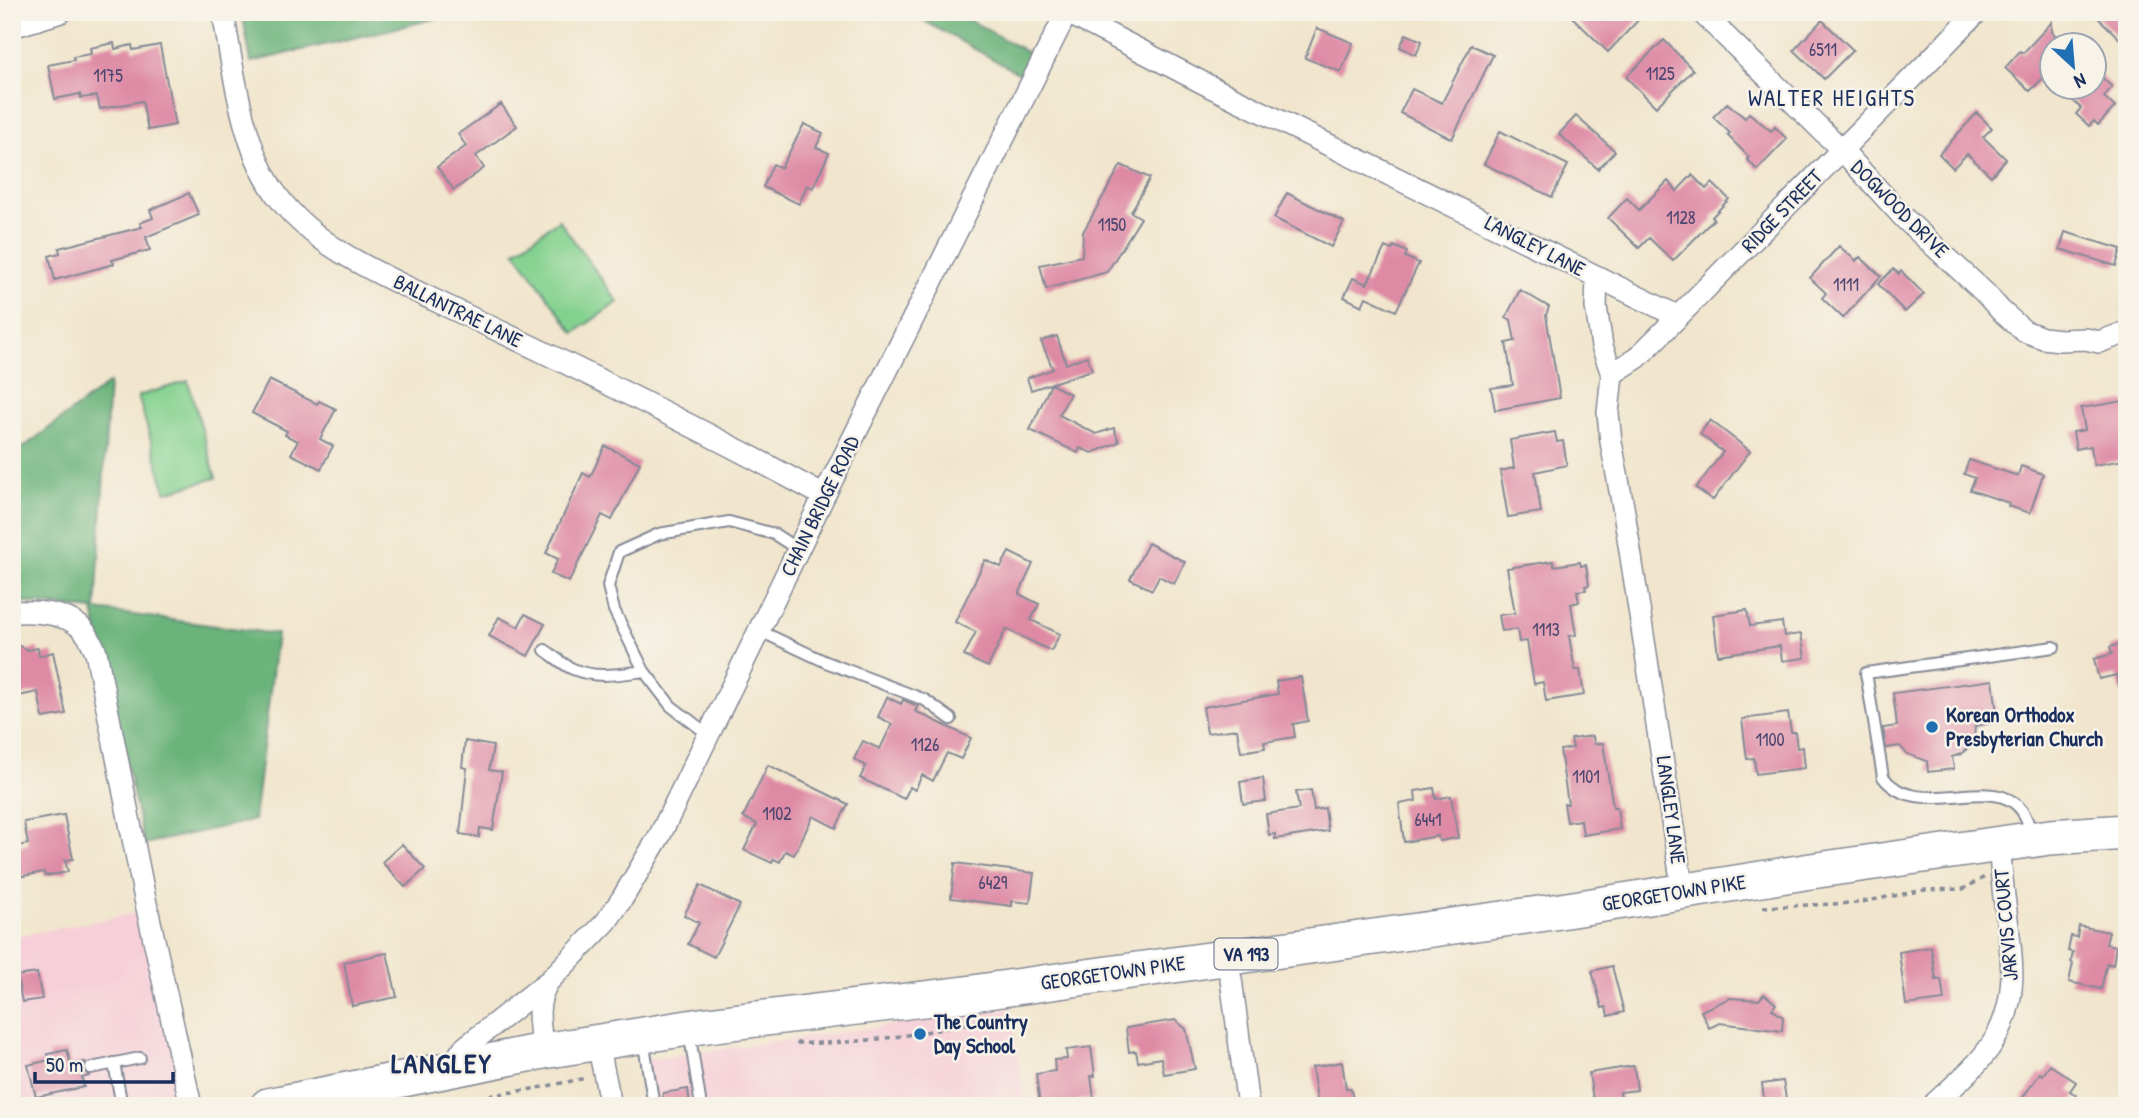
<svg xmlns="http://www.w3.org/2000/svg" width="2139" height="1118" viewBox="0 0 2139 1118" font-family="'Patrick Hand',sans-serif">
  <rect width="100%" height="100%" fill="#f7f3e8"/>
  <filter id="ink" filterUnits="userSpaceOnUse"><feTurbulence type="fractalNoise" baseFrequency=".0143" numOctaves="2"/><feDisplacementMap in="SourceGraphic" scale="14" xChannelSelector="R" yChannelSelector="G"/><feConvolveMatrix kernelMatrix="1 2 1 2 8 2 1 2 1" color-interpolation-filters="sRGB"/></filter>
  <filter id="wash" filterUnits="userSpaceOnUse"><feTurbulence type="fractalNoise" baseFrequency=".00686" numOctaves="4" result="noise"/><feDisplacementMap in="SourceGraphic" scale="28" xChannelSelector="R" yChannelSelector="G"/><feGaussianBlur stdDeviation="1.57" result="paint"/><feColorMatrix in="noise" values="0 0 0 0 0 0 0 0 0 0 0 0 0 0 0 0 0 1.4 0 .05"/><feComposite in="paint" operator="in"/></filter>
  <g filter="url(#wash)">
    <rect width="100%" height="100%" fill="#f1e6cd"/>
    <!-- built -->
    <path fill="#f6cfd8" d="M142,912L182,1095L124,1106H19L12,1076V937Z
      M1011,1008L1025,1106H646L640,1061Z"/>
    <!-- green -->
    <path fill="#84d18f" stroke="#508076" stroke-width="2" d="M559,220L618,302L574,333L515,251Z
      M188,381L216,478L166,492L138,396Z"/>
    <!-- forest -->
    <path fill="#6bb37a" stroke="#43716c" stroke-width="2" d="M242,12H464L251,62Z
      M908,12H955L1030,54L1020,74Z
      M109,383L96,610L277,634L254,820L144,844L93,610L12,601V456Z"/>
    <g id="blocks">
      <!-- building -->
      <path fill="#de8aa5" d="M1567,12H1646L1608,52Z
        M2092,12H2127V46Z
        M1822,20L1853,50L1824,79L1794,50Z
        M2052,22V32L2066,46H2052V69L2030,91L2005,68L2020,51L2023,53Z
        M1317,28L1353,43L1341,72L1305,58Z
        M1406,34L1422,41L1416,55L1400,47Z
        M1664,40L1693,70L1656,107L1626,77Z
        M114,43L115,49L132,45L133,50L160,45L175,125L148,130L142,101L100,109L97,96L81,98L80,94L55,99L48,65L74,60L73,57L91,54L90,48Z
        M1471,45L1493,55L1452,139L1400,113L1412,89L1442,103Z
        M2094,70L2112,87L2104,97L2115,107L2098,125L2094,121L2089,126L2076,114L2081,108L2059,88H2094Z
        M1727,103L1745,118L1749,113L1771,131L1775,127L1787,139L1757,170L1747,159L1749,157L1727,135L1730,133L1713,117Z
        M501,104L517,126L476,156L484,168L454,190L437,167L466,146L458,134Z
        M1977,113L1992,128L1983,137L2006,159L1991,176L1967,154L1953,168L1939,154Z
        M1576,116L1615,151L1598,169L1559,134Z
        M804,124L823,133L816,147L829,153L813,188L807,185L799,204L763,187L773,164L781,168Z
        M1500,131L1568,165L1552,197L1484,164Z
        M1121,165L1150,178L1131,212L1141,218L1107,272L1046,289L1040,265L1082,256L1083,232Z
        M1692,175L1706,189L1712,183L1729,199L1712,217L1714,219L1673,261L1649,238L1639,248L1608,218L1627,198L1639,210L1668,181L1677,191Z
        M189,193L199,215L146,237L150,250L112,260L114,264L55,280L49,256L60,253L59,248L142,227L140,223L153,218L150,210Z
        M1287,193L1344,222L1331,247L1274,218Z
        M2065,232L2121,249L2116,266L2060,249Z
        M1394,246L1407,252L1405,257L1419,263L1396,311L1366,297L1362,306L1344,297L1353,278L1367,284L1385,247L1392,250Z
        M1839,246L1856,261L1860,257L1881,276L1843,318L1822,298L1826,293L1810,278Z
        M1893,269L1899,274L1901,271L1924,294L1905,312L1878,284Z
        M1520,290L1549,307L1546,315L1560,398L1495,410L1491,388L1513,385L1506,343L1515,341L1511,320L1506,317Z
        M1057,336L1066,364L1087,356L1092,370L1031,390L1027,378L1053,369L1041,341Z
        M269,380L317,404L319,401L336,409L320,439L333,446L321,469L291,454L298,441L285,435L287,431L252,413Z
        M1051,384L1070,394L1059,415L1096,434L1114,428L1119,442L1092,453L1080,448L1078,453L1030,430Z
        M2124,401L2127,405V442L2122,443L2124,460L2094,465L2091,446L2076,449L2073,432L2085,430L2081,408Z
        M1710,420L1750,451L1713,500L1696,488L1723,452L1700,434Z
        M1555,432L1557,442L1563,441L1567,465L1535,472L1541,512L1508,517L1500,471L1514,468L1510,440Z
        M605,446L640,463L612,520L602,515L569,582L551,574L558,559L546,553L583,473L590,477Z
        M1969,460L2018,476L2021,466L2043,474L2030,513L2008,506L2009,503L1970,490L1975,478L1964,474Z
        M1148,543L1185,562L1174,584L1159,576L1152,590L1130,579Z
        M1009,552L1033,564L1019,594L1039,604L1031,620L1060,634L1051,651L1006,629L988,667L964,656L976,632L955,622L985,560L1001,567Z
        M1553,561L1554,566L1580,562L1581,566L1586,565L1589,585L1585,586L1586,590L1577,591L1579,602L1571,604L1576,635L1569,636L1575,670H1580L1584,695L1546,701L1543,682L1534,684L1527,641L1519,642L1517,629L1502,631L1499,615L1515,613L1507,568Z
        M1747,610L1750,626L1782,622L1784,636L1801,634L1805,658L1782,661L1780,646L1718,655L1713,615Z
        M525,614L545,624L528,656L489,636L499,617L518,627Z
        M2127,642V692L2121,693L2117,675L2099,679L2094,659L2112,654L2110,647Z
        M12,643L28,650L38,648L39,656L53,652L66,714L43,718L38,692L18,696L12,668Z
        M1301,677L1308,721L1293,724L1295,737L1264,742L1265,748L1241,752L1237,729L1207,733L1203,707L1278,694L1276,681Z
        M1993,680L1998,722L1975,726L1974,739L1970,746L1961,754L1952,757L1954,769L1928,772L1927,761L1907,754L1900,746L1886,748L1883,728L1897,726L1893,693Z
        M887,697L901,704L903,700L918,706L915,711L971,738L961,759L947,753L933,781L922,775L915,790L910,787L904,799L860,778L866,766L854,759L863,741L880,749L892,724L878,717Z
        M1788,713L1791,732H1795L1797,748L1803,747L1805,768L1756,774L1754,758L1747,759L1742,719Z
        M1593,736L1594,744L1603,743L1613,807H1617L1620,829L1583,835L1581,820L1567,822L1564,804H1568L1560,750L1573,748L1571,739Z
        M465,741L493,746L489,770L502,772L493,830L480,828L479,837L460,834L467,768L462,767Z
        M768,765L848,804L836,828L813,816L794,855L785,851L780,862L774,859L772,863L744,850L757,824L743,817Z
        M1263,778L1266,801L1243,804L1240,782Z
        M1434,788L1436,799L1451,796L1458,838L1439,841L1438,836L1404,842L1399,804L1416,801L1415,791Z
        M1311,790L1314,810L1325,808L1328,831L1275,839V834L1269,835L1266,814L1299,809L1296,792Z
        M64,815L73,859L65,860L68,872L45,876L44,872L18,877L13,847L28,844L24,822Z
        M402,844L425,869L405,887L382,862Z
        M955,863L1034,873L1030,903L1012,901V906L951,898Z
        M700,885L740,905L714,957L688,944L699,923L684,915Z
        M2079,926L2109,932L2106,944L2116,946L2113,965L2107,963L2101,989L2069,982L2073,963L2071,962L2073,952L2068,951L2071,936L2077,937Z
        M1931,947L1936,980L1941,979L1944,1000L1906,1005L1899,952Z
        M387,953L397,997L352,1006L344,962Z
        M1612,966L1624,1012L1608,1016L1606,1007L1602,1008L1592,971Z
        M37,973L42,999L22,1002L17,976Z
        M1764,994L1776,1004L1772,1009L1783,1017L1782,1031L1720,1023L1709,1028L1701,1011L1730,998L1759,1000Z
        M1175,1020L1186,1029L1195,1069L1164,1074L1161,1058L1138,1062L1136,1051L1129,1052L1126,1028Z
        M1091,1047L1095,1076H1091L1094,1099L1076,1101L1077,1106H1059V1102L1040,1105L1036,1074L1055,1071L1054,1060L1067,1059L1066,1050Z
        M67,1050L71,1065L85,1062L84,1070L89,1076L82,1078L84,1087L36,1097L28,1065L50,1060L48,1054Z
        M1342,1062L1346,1088H1351L1353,1103L1347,1104V1106H1318L1312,1067Z
        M2050,1065L2076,1082L2070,1091L2076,1095L2069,1106H2017L2040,1073L2043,1075Z
        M1634,1066L1637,1090L1620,1092L1622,1106H1594L1589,1073Z
        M1783,1081L1787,1104L1765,1106L1762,1084Z
        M688,1089L690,1106H664L663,1093Z"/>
    </g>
  </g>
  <g filter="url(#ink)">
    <use href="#blocks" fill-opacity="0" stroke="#868a96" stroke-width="2"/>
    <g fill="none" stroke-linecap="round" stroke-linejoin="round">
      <!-- service casing -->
      <g stroke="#868a96" stroke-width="14">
        <path id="service" d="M760,631L826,662L925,700L951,719
          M545,650C554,656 563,665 573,669C595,679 621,674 644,671L671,706L709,735
          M644,671L614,610L608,586L619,552L659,534L729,522L774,534L799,550
          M2031,834C2016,754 1922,829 1883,777L1866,673L2054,647
          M689,1031L701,1106
          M643,1039L654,1106
          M114,1063L122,1106
          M91,1068L140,1058"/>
      </g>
      <!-- minor casing -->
      <g stroke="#868a96" stroke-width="24">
        <path id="minor" d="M223,12C233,69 242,147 276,194C312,245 377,273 432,299C467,316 502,332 537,349C633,396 730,444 824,496
          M1066,12L1213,88L1677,316
          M1701,12L1842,150L1905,219L1985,293L2001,311L2024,331L2043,338L2060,340L2086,339L2099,342L2127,332
          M12,27L61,12
          M1597,278L1596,307L1602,346L1612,374L1608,413L1611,442L1624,512L1683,892
          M1612,374L1637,358L1663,332L1977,12
          M12,612C36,611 69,612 85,632C90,638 93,645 96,652L145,899L191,1106
          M1225,957L1231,979L1248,1106
          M598,1044L611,1106
          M543,1051C540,1027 534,1004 548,982L606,922L622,899L660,835L824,496L1067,12
          M459,1068V1055L463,1049L546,983
          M1935,1103C1956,1084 1979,1065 1994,1041C2021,996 2011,952 2005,904C2002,884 2001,864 1999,845"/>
      </g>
      <!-- primary casing -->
      <g stroke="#868a96" stroke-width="38">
        <path id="primary" d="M268,1106L543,1051L707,1025L965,994L1554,912L1811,871L2050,837L2127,832"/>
      </g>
      <!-- path -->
      <path stroke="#868a96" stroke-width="3.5" stroke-dasharray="5 5" stroke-linecap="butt" d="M1763,907L1856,903L1925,890L1963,889L1985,877
        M796,1043C863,1045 925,1033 990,1019
        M420,1106L538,1088L586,1078"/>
      <!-- service -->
      <use href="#service" stroke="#fff" stroke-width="10"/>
      <!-- minor -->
      <use href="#minor" stroke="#fff" stroke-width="21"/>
      <!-- primary -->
      <use href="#primary" stroke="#fff" stroke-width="35"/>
    </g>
  </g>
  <!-- markers -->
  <g fill="#1f6fb2" stroke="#f7f3e8" stroke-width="2.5">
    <circle cx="1932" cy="727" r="7"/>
    <circle cx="920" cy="1034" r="7"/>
  </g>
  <g text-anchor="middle" stroke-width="5" stroke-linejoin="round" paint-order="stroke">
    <!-- number labels -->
    <g font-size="18" fill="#4c4670">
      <text x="1823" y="56">6511</text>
      <text x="1660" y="80">1125</text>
      <text x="108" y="82">1175</text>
      <text x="1681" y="224">1128</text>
      <text x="1112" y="231">1150</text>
      <text x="1846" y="291">1111</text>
      <text x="1546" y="636">1113</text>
      <text x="1770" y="746">1100</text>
      <text x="925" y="751">1126</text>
      <text x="1586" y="783">1101</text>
      <text x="777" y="820">1102</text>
      <text x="1428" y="826">6441</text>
      <text x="993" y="889">6429</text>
    </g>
    <!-- shield labels -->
    <rect fill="#f7f3e8" stroke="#5d6a87" stroke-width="2" x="1214.5" y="938.5" width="63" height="31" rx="5"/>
    <g font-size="19" font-weight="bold" fill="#1b2f5e">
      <text x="1246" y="961">VA 193</text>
    </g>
    <!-- street labels -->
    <g font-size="21" fill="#1b2f5e" stroke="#f7f3e8">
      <text transform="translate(1900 209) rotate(45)" y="7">DOGWOOD DRIVE</text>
      <text transform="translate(1782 211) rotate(-46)" y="7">RIDGE STREET</text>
      <text transform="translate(1535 246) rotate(27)" y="7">LANGLEY LANE</text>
      <text transform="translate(458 311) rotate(26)" y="7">BALLANTRAE LANE</text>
      <text transform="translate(820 506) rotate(-64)" y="7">CHAIN BRIDGE ROAD</text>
      <text transform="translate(1671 810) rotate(82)" y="7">LANGLEY LANE</text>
      <text transform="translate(1674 893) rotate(-9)" y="7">GEORGETOWN PIKE</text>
      <text transform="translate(2006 925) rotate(-95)" y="7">JARVIS COURT</text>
      <text transform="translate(1113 973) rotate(-8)" y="7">GEORGETOWN PIKE</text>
    </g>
    <!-- poi labels -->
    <g font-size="21" font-weight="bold" fill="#1b2f5e" stroke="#f7f3e8" text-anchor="start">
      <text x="1946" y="722">Korean Orthodox<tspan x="1946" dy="24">Presbyterian Church</tspan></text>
      <text x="934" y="1029">The Country<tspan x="934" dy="24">Day School</tspan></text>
    </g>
    <!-- neighbourhood labels -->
    <g font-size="23" letter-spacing="2" fill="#1b2f5e" stroke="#f7f3e8">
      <text x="1832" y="106">WALTER HEIGHTS</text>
    </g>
    <!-- district labels -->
    <g font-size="28" font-weight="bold" letter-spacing="2" fill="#1b2f5e" stroke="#f7f3e8">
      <text x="442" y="1073">LANGLEY</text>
    </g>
  </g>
  <!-- margin -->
  <rect width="2139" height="1118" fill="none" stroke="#f7f3e8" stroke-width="42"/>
  <!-- north arrow -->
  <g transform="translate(2073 66) rotate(154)"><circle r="33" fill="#f7f3e8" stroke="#9fa5b1" stroke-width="2"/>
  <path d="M0-5L12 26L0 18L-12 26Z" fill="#1f6fb2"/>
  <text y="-10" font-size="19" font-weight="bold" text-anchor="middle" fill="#1b2f5e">N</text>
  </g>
  <!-- scale -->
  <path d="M35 1072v10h138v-10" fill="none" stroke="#1b2f5e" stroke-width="3.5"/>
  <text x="46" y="1072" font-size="21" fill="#1b2f5e" stroke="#f7f3e8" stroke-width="5" paint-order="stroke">50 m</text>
</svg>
